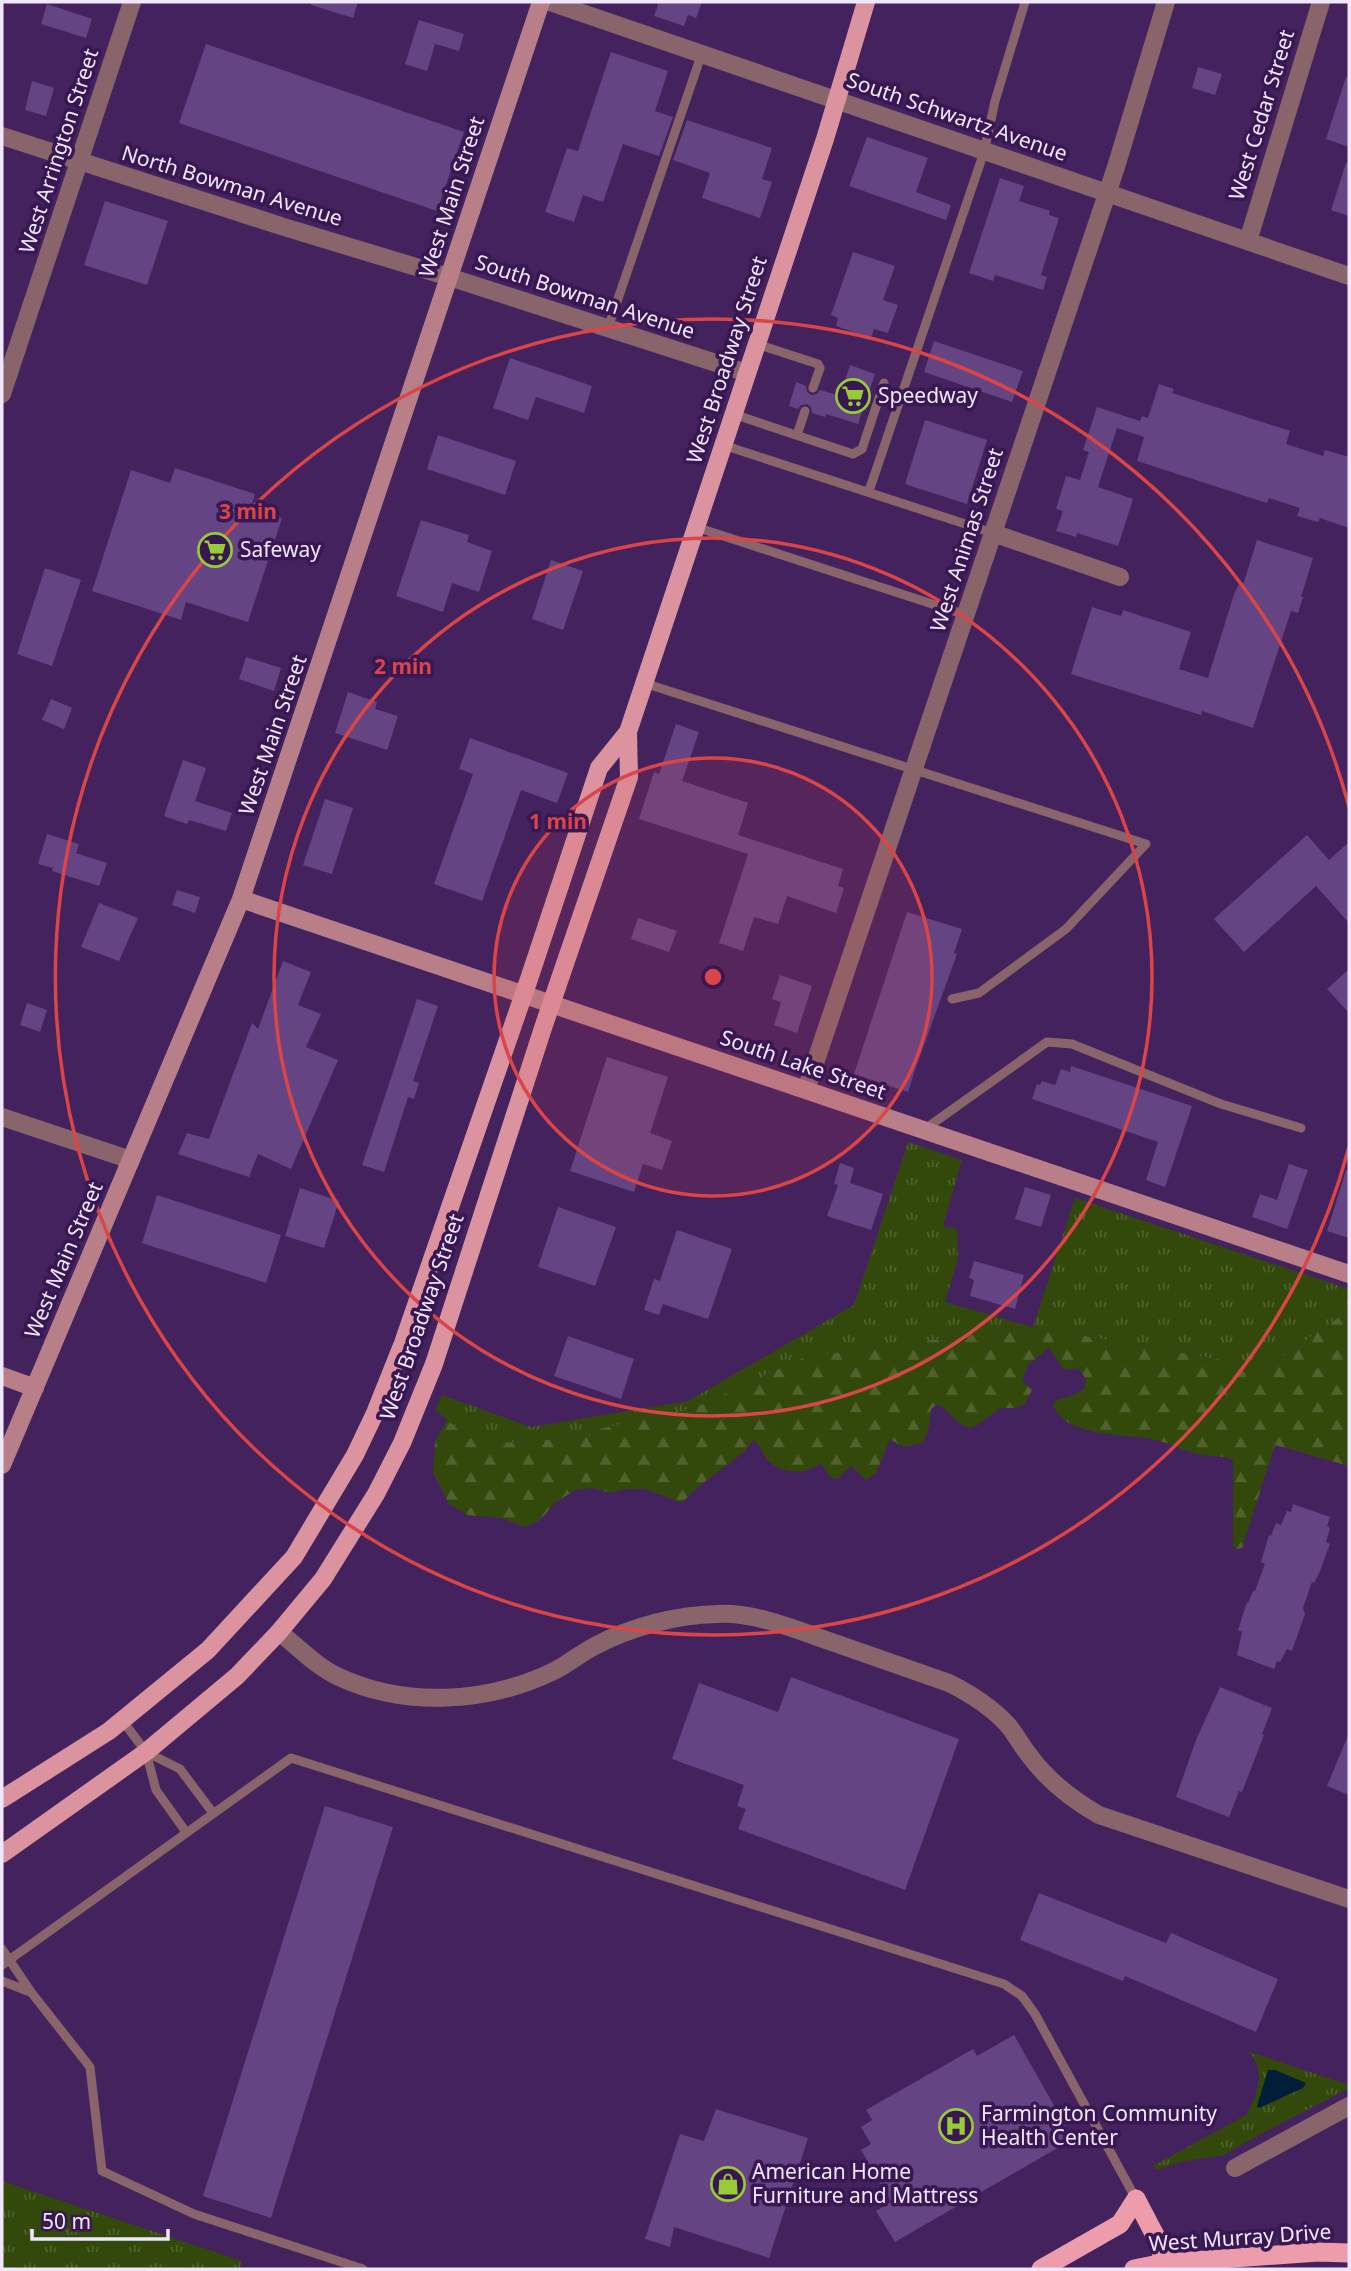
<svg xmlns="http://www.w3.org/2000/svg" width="1351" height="2271" viewBox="0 0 1351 2271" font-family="'Noto Sans',sans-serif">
  <defs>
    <pattern id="grass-tufts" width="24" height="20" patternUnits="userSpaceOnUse" patternTransform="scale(1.75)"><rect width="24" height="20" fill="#33480b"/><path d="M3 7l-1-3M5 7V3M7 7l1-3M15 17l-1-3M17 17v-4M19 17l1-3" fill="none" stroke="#51622f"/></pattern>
    <pattern id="forest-firs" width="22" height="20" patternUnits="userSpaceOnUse" patternTransform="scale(1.75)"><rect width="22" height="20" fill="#33480b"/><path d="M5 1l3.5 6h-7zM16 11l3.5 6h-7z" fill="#51622f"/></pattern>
  </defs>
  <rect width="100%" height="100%" fill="#44225e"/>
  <!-- grass -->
  <path fill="url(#grass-tufts)" d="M908,1142L962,1160L943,1226L957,1229L958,1258L945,1302L1033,1327L1075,1198L1349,1289V1310L1267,1368L1033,1327L805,1357L692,1409L533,1443L475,1442L435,1410L442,1395L531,1427L688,1401L854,1305Z
    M1247,2051L1349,2085V2088L1259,2135L1224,2155L1185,2161L1156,2170L1153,2166L1246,2115C1258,2096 1267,2067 1247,2051Z
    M2,2181L242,2261L239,2269H2Z"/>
  <!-- forest -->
  <path fill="url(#forest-firs)" d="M1349,1310V1466L1275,1445L1242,1548L1237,1549L1233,1545V1461C1226,1455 1212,1457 1202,1455C1186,1452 1172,1444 1156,1440C1128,1433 1066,1439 1053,1405L1056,1400L1071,1396L1084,1389L1086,1379L1078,1368L1064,1370L1049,1348L1028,1365L1022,1380L1032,1390L1025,1404L1016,1408H1000L976,1426L968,1428C955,1422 949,1411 938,1404L931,1409L929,1428L923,1443L903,1447L890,1439L876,1473L866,1480L851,1466L837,1479L830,1477L821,1463C805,1475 781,1475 767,1459C761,1452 761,1445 753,1440L744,1452L698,1487L682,1503L645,1489H626L611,1493L592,1488L575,1490L555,1503L540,1520L525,1527L502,1518L467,1515L449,1504L433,1472L435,1442L447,1420L475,1442L533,1443L692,1409L805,1357L1033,1327L1267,1368Z"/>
  <!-- water -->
  <path fill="#001e38" d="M1268,2070H1275L1306,2083L1303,2088L1259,2108L1257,2106Z"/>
  <!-- building -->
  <path fill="#654483" d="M311,2H358L353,18L311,5Z
    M656,2H702L696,18L688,15L684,26L654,16L658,5Z
    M47,4L92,19L86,38L41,24Z
    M419,20L464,34L459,51L435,44L427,71L405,64Z
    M206,44L464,132L437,211L179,123Z
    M611,52L668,71L655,111L673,117L659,156L623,144L603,202L583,195L574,222L545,212L567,148L578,151Z
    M1198,67L1222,74L1215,95L1192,88Z
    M1346,77H1349V147L1326,139Z
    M32,81L54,88L46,116L25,110Z
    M687,120L772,148L762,179L772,182L760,218L702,198L710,173L673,160Z
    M867,137L928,158L916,192L951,205L946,220L849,186Z
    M1346,163L1349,164V216L1331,210Z
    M1000,178L1024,186L1019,201L1050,211L1049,215L1059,218L1041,275L1047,277L1043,290L995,275L993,281L969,273Z
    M105,201L168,221L147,285L84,265Z
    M853,252L895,266L883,300L898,305L888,333L874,329L871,338L836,326L838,318L831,315Z
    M934,341L1023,371L1012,402L924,372Z
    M510,358L592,386L584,413L536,397L528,420L493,408Z
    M850,365L875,374L858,424L826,414L825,417L812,413L811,407L807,404L801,405L798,409L789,406L796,382L806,386L807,392L811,395L817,394L820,390L840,396Z
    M1159,384L1174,389L1172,393L1290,431L1286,444L1323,456L1325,450L1349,457V528L1320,518L1318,522L1297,516L1300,508L1269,498L1267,503L1137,461L1144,437L1117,428L1098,487L1133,499L1118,546L1077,533L1076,537L1056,531L1063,511L1056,509L1066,476L1080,480L1089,452L1083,450L1097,407L1140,421L1142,416L1148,418Z
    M925,420L987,440L967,504L905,484Z
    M438,435L516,461L505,495L427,469Z
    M175,468L255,494L251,508L282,518L248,622L186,602L181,620L92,591L131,470L170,483Z
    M421,520L469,535L467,542L492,551L479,592L452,583L443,612L396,596Z
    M1257,540L1313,558L1301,597H1303L1298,613L1291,611L1253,728L1202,711L1201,715L1071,674L1092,607L1121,616L1123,610L1191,632L1179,669L1208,678L1234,594L1239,584L1243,585Z
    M551,560L583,571L563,630L532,619Z
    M45,568L81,580L52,666L17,654Z
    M246,657L281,668L274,691L239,679Z
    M348,692L377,702L375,709L398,716L387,750L335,733Z
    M51,699L72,708L64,729L42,720Z
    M676,724L699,732L682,781L748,803L738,835L843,869L838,886L844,888L836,913L787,896L778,924L754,917L743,951L719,943L748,854L639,819L654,772L659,774Z
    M470,738L568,773L557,803L521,790L482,901L434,884L473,774L459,769Z
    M183,760L206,768L195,801L232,813L226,831L189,820L187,824L164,816Z
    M325,799L353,808L332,874L303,865Z
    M47,834L79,844L76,853L107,863L99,886L52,871L53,868L38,864Z
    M1307,835L1329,860L1349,842V923L1316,886L1244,952L1214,919Z
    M177,890L200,897L195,913L172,905Z
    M99,903L138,918L119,961L81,947Z
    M907,912L962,929L954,953L957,954L915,1070L908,1092L854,1074Z
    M638,918L677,931L669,952L631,939Z
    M283,961L311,972L298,1005L321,1014L306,1047L338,1060L291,1169L258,1154L249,1177L178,1154L187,1133L209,1139L252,1023L258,1029Z
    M1349,969V1013L1327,989Z
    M780,975L812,986L797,1033L774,1025L781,1002L772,999Z
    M417,999L438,1006L413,1081L419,1083L414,1099L408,1097L384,1172L362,1165Z
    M27,1003L47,1010L40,1032L20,1025Z
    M607,1057L668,1077L650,1133L672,1141L662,1170L643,1164L634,1192L570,1171Z
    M1071,1066L1192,1106L1165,1187L1146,1180L1158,1142L1032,1099L1037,1084L1040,1085L1042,1081L1055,1085L1061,1069L1070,1072Z
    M840,1163L854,1168L850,1183L883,1194L871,1230L827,1216L838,1185L834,1184Z
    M1289,1164L1308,1170L1287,1229L1252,1217L1260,1194L1277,1200Z
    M1346,1170L1349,1171V1238L1327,1231Z
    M1025,1187L1051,1195L1041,1227L1015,1219Z
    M300,1188L339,1201L324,1248L285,1236Z
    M157,1195L281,1235L266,1283L142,1243Z
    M558,1207L616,1227L595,1286L538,1267Z
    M677,1230L732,1249L708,1319L663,1304L659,1315L644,1310L654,1279L660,1281Z
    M974,1261L1024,1275L1015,1309L970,1296L974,1280L969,1278Z
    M568,1336L634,1359L621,1399L554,1376Z
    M1293,1504L1330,1517L1327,1526L1330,1528L1326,1542L1330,1544L1320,1571L1314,1583L1312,1582L1303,1608L1305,1614L1292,1651L1287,1649L1280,1662L1277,1661L1274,1669L1237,1655L1242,1632L1238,1630L1247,1602L1248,1603L1253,1591H1255L1265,1564L1261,1562L1269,1535L1271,1536L1276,1523L1281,1525L1287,1511L1291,1512Z
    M791,1677L959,1739L905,1890L738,1829L746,1809L737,1806L744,1785L672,1759L699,1683L778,1712Z
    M1220,1687L1272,1708L1262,1734L1264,1735L1242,1792L1239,1791L1229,1817L1176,1797L1196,1740Z
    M1349,1733V1795L1327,1786Z
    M325,1806L393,1827L271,2218L203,2196Z
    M1039,1893L1166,1943L1171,1933L1278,1979L1256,2032L1125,1976L1123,1981L1020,1940Z
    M1014,2035L1073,2139L895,2242L876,2211L891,2202L861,2150L871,2144L861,2127L872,2120L866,2110L973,2049L977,2056Z
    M716,2109L808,2138L769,2258L674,2227L670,2247L645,2239L680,2134L704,2141Z"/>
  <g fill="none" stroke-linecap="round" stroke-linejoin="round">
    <!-- service -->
    <path stroke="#89656b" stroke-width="9" d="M608,328L702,53
      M757,344L818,364L820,368L813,388
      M733,414L853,454L862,449L884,383
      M797,435L805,411
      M723,445L993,533
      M869,491L984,152L995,101L1025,2
      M696,527L966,615
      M644,683L1146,844L1066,929L979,993L952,999
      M925,1129L1047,1042L1072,1044L1221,1104L1301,1128
      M122,1720L146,1752L156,1790L186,1832
      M146,1752L180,1769L213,1813
      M2,1949L31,1992L90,2067L102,2171L194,2214L363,2269
      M2,1965L291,1758L1004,1984L1022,1996L1035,2014L1136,2199
      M2,1981L30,1992"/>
    <!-- minor -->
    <path stroke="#89656b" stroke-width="18" d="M2,136L284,227L449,277L747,373
      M1248,241L1321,2
      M993,533L1120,577
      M806,1090L1116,167L1166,2
      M2,1117L131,1160
      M279,1632C298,1647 317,1667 339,1677C406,1708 488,1703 554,1671C568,1664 581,1653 595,1646C630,1627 676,1615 717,1614C755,1612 794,1629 829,1641C869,1655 909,1669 949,1683C971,1694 990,1706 1007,1724C1015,1733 1021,1745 1029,1755C1048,1781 1071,1799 1099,1815L1349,1899
      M1235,2168L1349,2106"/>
    <!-- tertiary -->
    <path stroke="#89656b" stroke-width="18" d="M550,2L1349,276
      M2,394L132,2"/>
    <!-- secondary -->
    <path stroke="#b87f89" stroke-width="18" d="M241,899L1349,1274
      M2,1376L35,1388
      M2,1465L241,899L541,2"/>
    <!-- primary -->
    <path stroke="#db93a0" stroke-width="18" d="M2,1799L109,1731L208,1650L294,1557L355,1455L375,1413L403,1343L530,976L599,768L628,732
      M2,1854L146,1752L237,1676L279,1632L323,1579L376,1494L402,1443L434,1364L543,1028L629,777L628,732L825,139L866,2"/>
    <!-- trunk -->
    <path stroke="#ec9caa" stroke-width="19" d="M1136,2199L1159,2243L1165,2269
      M1041,2269L1120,2224L1136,2199
      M1134,2269L1164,2263L1318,2252L1349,2253"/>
  </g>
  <!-- distance rings -->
  <circle cx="713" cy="977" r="219" fill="#da4548" fill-opacity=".12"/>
  <g fill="none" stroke="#da4548" stroke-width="3.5">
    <circle cx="713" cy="977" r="219"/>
    <circle cx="713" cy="977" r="439"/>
    <path d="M1349 1147A658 658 0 1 1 1349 807"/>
  </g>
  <!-- icons -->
  <defs>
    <g id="supermarket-ring" transform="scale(1.75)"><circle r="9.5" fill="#391753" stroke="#97cc38" stroke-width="1.5"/><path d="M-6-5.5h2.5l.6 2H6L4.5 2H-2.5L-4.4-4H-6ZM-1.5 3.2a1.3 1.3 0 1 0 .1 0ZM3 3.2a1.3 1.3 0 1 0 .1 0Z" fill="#97cc38"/></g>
    <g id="hospital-ring" transform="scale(1.75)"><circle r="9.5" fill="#391753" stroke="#97cc38" stroke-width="1.5"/><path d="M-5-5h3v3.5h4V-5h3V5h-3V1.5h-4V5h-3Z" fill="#97cc38"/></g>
    <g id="shop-ring" transform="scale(1.75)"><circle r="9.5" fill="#391753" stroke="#97cc38" stroke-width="1.5"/><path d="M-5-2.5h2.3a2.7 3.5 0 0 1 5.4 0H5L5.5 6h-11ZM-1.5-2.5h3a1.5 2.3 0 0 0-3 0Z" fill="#97cc38"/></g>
  </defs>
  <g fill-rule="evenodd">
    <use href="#supermarket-ring" x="853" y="396"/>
    <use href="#supermarket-ring" x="215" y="550"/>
    <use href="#hospital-ring" x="956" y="2126"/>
    <use href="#shop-ring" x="728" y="2184"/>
  </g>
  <g text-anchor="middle" stroke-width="7" stroke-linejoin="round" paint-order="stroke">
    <!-- street labels -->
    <g font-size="21" fill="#f1e7fd" stroke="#391753">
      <text transform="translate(1262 115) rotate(-73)" y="7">West Cedar Street</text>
      <text transform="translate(957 117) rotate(19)" y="7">South Schwartz Avenue</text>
      <text transform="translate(59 151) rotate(-72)" y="7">West Arrington Street</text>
      <text transform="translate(232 186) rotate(17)" y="7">North Bowman Avenue</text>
      <text transform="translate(452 197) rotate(-72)" y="7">West Main Street</text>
      <text transform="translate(585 297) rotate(18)" y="7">South Bowman Avenue</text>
      <text transform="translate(727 360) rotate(-72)" y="7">West Broadway Street</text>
      <text transform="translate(967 540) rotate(-72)" y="7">West Animas Street</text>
      <text transform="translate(273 735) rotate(-71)" y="7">West Main Street</text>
      <text transform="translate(803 1065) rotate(19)" y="7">South Lake Street</text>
      <text transform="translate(64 1260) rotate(-67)" y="7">West Main Street</text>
      <text transform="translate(422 1317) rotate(-71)" y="7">West Broadway Street</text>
      <text transform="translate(1240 2238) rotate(-4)" y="7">West Murray Drive</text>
    </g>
    <!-- poi labels -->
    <g font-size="21" fill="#f1e7fd" stroke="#391753" text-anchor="start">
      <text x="878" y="403">Speedway</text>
      <text x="240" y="557">Safeway</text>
      <text x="981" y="2121">Farmington Community<tspan x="981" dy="24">Health Center</tspan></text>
      <text x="752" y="2179">American Home<tspan x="752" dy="24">Furniture and Mattress</tspan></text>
    </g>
  </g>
  <circle cx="713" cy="977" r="10" fill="#da4548" stroke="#391753" stroke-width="3.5"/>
  <g font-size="21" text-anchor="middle" font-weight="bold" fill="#da4548" stroke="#391753" stroke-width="7" stroke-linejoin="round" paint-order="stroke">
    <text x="248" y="519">3 min</text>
    <text x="403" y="674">2 min</text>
    <text x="558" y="829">1 min</text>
  </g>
  <!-- border -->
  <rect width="1351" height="2271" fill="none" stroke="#f1e7fd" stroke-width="7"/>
  <!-- scale -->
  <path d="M32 2229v10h136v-10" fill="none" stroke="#f1e7fd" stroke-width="3.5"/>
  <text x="42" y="2229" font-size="21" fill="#f1e7fd" stroke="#391753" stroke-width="5" paint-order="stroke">50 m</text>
</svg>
